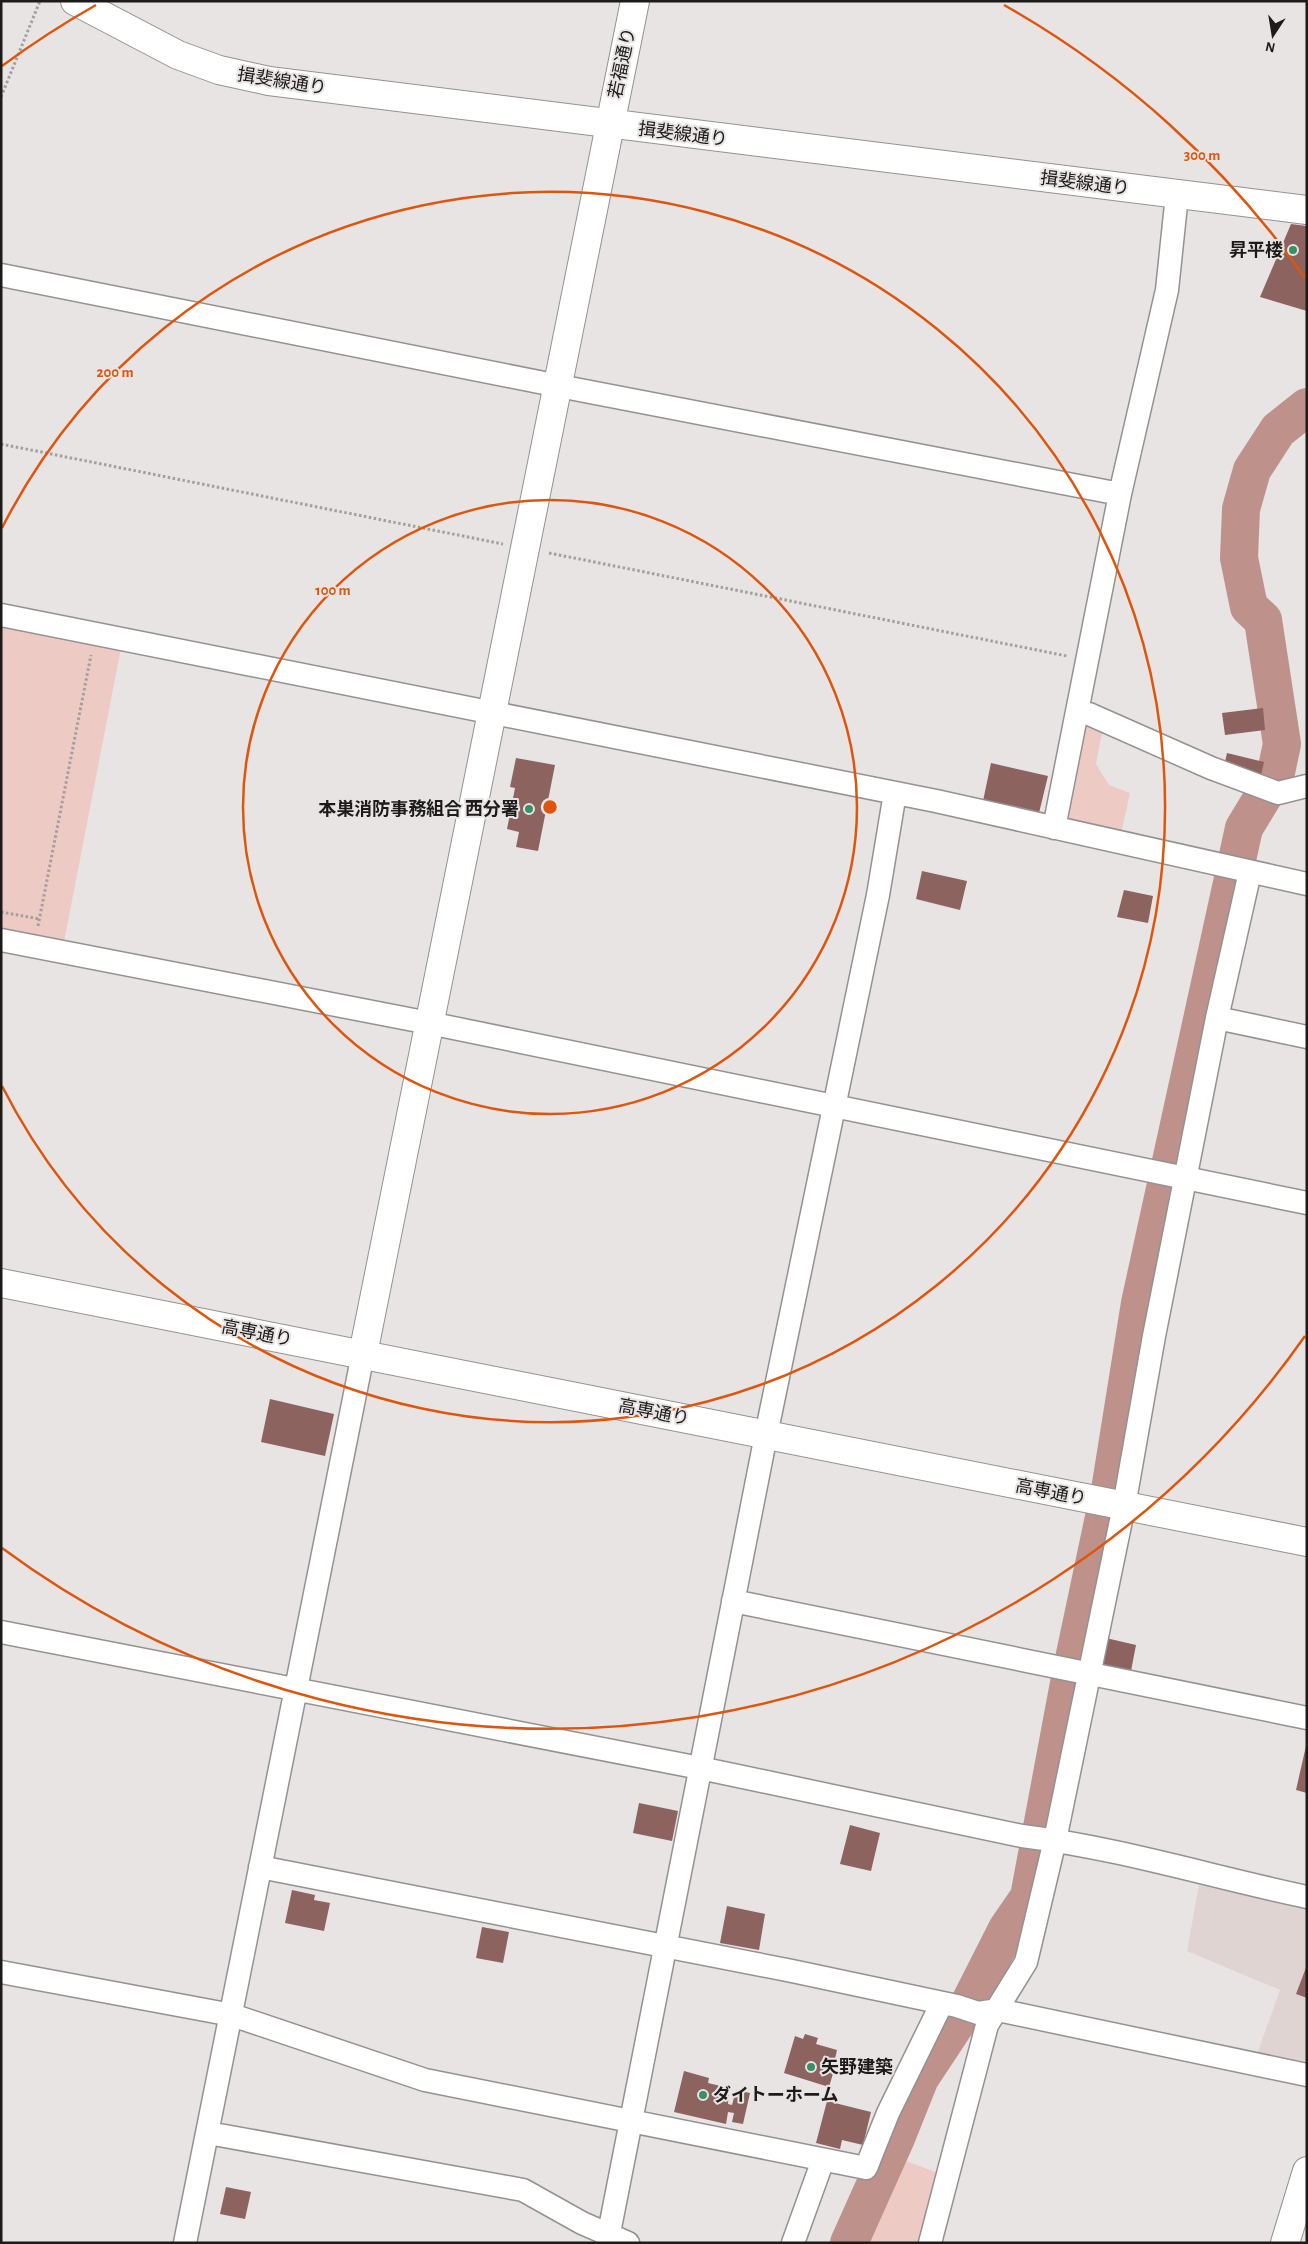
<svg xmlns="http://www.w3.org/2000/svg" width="1308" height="2244" viewBox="0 0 1308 2244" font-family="'Alegreya Sans','Noto Sans JP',sans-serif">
  <rect width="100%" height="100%" fill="#e8e4e4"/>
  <!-- built -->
  <path fill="#e0d4d2" d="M1199,1885L1307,1909V2062L1257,2054L1280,1990L1187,1951Z"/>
  <!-- green -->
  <path fill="#eecac5" d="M1,620L122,643L64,942L1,930Z
    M1094,722L1103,728L1096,764L1109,785L1130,793L1121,834L1067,820L1082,729Z
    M898,2158L941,2174L923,2243H866Z"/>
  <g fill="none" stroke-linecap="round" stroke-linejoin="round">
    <!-- river -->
    <path stroke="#be918b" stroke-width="38" d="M849,2243L896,2138L920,2078L969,2004L1007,1929L1029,1897L1070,1678L1111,1484L1140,1303L1244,828L1275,777L1282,744L1263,620L1249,607L1239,558L1241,509L1252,470L1278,430L1307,407"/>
  </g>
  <!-- building -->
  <path fill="#8c635e" d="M1291,224L1307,226V311L1260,297Z
    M1263,708L1265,730L1225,735L1222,713Z
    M1227,753L1264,762L1260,780L1223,771Z
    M516,758L555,765L538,851L516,847L519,832L507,829L515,788L510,787Z
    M991,763L1048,776L1039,813L983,801Z
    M922,871L967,881L960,910L916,899Z
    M1124,890L1153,896L1148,923L1117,917Z
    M270,1399L334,1414L325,1456L261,1442Z
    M1106,1638L1136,1645L1131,1671L1100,1665Z
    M1306,1746H1307V1793L1296,1790Z
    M639,1803L678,1811L672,1841L633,1833Z
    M850,1825L880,1833L871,1871L840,1864Z
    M292,1890L315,1895L314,1900L330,1903L324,1931L285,1923Z
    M727,1906L765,1914L759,1950L720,1943Z
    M482,1927L509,1932L503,1963L476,1958Z
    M1307,1965V1998L1296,1994Z
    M805,2034L818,2038L816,2044L837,2050L835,2059L837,2060L829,2087L784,2073L795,2036L803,2039Z
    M684,2071L709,2078L708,2083L729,2088L728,2104L732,2105L736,2090L750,2093L743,2124L732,2122L734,2113L728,2112L726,2124L674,2112Z
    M827,2101L871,2112L863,2145L842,2140L840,2149L816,2143Z
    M226,2187L251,2192L245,2219L220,2214Z"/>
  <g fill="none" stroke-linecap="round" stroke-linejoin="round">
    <!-- minor casing -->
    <g stroke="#959191" stroke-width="25">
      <path id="minor" d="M1,275L559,386L1120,494
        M1,615L936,801L1307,884
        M1077,712L1089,714L1211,768L1278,793L1307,786
        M1054,828L1120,494L1167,290L1177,195
        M1,940L429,1023L1307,1203
        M1217,1018L1307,1037
        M733,1601L1307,1718
        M1,1632L700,1768L1022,1836C1119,1848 1212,1877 1307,1897
        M260,1867L792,1971L957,2006L978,2013L998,2010L1307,2075
        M1,1972L232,2015L425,2080L866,2168L888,2113L942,2003
        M208,2133L523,2190L582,2223L628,2243
        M185,2243L363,1354
        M607,2243L766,1435L878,895L895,793
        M793,2243L823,2160
        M930,2243L987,2025L1026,1962L1055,1840L1124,1506L1154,1336L1217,1018L1250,872"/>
    </g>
    <!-- tertiary casing -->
    <g stroke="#959191" stroke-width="30">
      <path id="tertiary" d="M1,1283L1307,1542
        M363,1354L635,1"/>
    </g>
    <!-- secondary casing -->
    <g stroke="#959191" stroke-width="30">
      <path id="secondary" d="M75,1L178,55L219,70L269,81L1307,210
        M1285,2243L1307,2171"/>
    </g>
    <!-- path -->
    <path stroke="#a29f9e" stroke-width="3" stroke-dasharray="2.5 2.5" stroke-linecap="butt" d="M1,97L40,1
      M1,444L503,544
      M549,553L1067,656
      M1,912L40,919
      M38,926L91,655"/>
    <!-- minor -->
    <use href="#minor" stroke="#fff" stroke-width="22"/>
    <!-- tertiary -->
    <use href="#tertiary" stroke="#fff" stroke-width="28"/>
    <!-- secondary -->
    <use href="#secondary" stroke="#fff" stroke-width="28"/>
  </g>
  <!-- distance rings -->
  <g fill="none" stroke="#de560d" stroke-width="2.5">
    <circle cx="550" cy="807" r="307"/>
    <path d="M2 528A615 615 0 1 1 2 1086"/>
    <path d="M1305 1336A922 922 0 0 1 2 1548M2 66A922 922 0 0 1 96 5M1004 5A922 922 0 0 1 1305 278"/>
  </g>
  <!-- markers -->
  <g fill="#389166" stroke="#e8e4e4" stroke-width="2">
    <circle cx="1293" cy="250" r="5"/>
    <circle cx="529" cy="809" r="5"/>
    <circle cx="811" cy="2067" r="5"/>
    <circle cx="703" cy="2095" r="5"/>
  </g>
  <g text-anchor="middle" stroke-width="4" stroke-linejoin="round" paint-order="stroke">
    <!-- street labels -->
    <g font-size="18" fill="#1c1b1a" stroke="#e8e4e4">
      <text transform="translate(622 63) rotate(-78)" y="6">若福通り</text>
      <text transform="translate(282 81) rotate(9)" y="6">揖斐線通り</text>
      <text transform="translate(683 134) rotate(7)" y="6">揖斐線通り</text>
      <text transform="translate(1085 183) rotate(7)" y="6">揖斐線通り</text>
      <text transform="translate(257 1333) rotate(11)" y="6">高専通り</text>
      <text transform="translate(654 1412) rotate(11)" y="6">高専通り</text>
      <text transform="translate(1051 1492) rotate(11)" y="6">高専通り</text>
    </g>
    <!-- poi labels -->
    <g font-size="18" font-weight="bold" fill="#1c1b1a" stroke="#e8e4e4" text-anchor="end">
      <text x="1283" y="256">昇平楼</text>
      <text x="519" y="815">本巣消防事務組合 西分署</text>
      <text x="821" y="2073" text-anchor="start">矢野建築</text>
      <text x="713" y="2101" text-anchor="start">ダイトーホーム</text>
    </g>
  </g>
  <circle cx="550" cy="807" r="8" fill="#de560d" stroke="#e8e4e4" stroke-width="2.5"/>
  <g font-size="15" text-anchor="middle" font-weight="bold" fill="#de560d" stroke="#e8e4e4" stroke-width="4" stroke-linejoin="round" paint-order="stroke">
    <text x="1202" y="160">300 m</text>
    <text x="115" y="377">200 m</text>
    <text x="333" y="595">100 m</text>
  </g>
  <!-- border -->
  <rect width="1308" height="2244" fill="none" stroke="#1c1b1a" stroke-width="5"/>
  <!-- north arrow -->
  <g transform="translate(1273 35) rotate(192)" stroke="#e8e4e4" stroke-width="4" paint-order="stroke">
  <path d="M0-4L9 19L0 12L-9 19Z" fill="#1c1b1a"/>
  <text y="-8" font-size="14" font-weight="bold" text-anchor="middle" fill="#1c1b1a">N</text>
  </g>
</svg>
